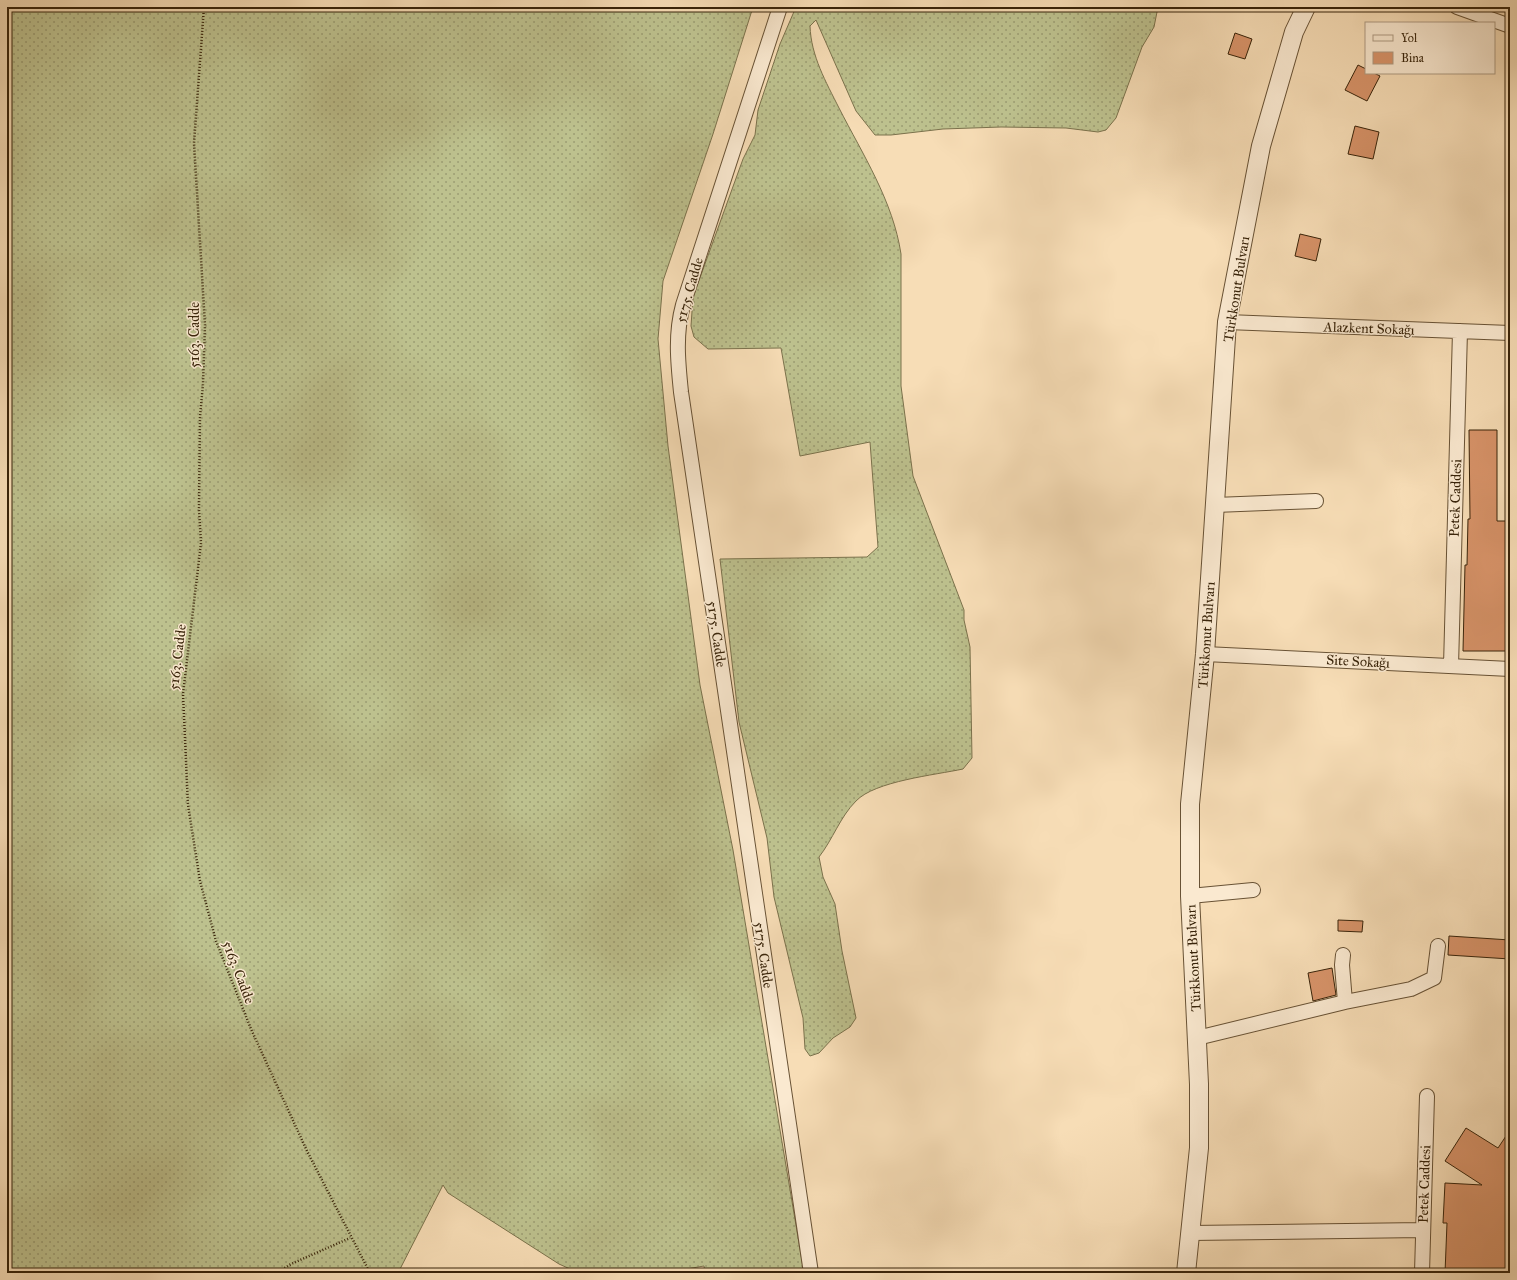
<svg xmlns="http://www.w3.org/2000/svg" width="1517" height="1280" viewBox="0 0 1517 1280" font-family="'IM FELL Great Primer',serif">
  <defs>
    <pattern id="grass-dots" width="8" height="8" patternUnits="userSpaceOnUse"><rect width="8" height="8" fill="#bdc18e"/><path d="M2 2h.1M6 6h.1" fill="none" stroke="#9b9d72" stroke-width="1.8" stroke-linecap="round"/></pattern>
  </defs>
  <rect width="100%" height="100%" fill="#f7ddb6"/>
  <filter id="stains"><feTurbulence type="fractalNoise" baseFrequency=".005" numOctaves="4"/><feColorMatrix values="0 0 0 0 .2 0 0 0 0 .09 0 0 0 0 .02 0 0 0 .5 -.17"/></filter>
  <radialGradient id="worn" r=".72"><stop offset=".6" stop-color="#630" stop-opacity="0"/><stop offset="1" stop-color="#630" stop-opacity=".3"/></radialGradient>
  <!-- grass -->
  <path fill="url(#grass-dots)" stroke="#7b724c" d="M7,7H753L713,134L663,281L658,339L668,446L700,685L733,850L804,1273H705L704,1266L663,1273H579L559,1264L448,1193L443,1185L398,1273H7Z
    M796,7H1158L1154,27L1142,47L1116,118L1106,130L1098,132L1066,128L1001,127L943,129L891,135H875L856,111L816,20L810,26C811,56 826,82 839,108C863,155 893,201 901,254V386L913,476L964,610V620L970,647L972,758L963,769C935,775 875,781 856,801C840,817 833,839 819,857L823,877L835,904L842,951L856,1018L850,1027L833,1038L819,1053L810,1056L805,1049L803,1018L774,897L767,838L739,722L720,559L867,557L878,547L870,442L800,456L781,348L708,349L694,337L691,326L693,297L743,159L755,135L758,110L780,44Z"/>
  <!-- building -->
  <path fill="#d79369" stroke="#39240a" d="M1235,33L1252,39L1245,59L1228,54Z
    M1358,65L1366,69V73H1374L1380,76L1367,101L1345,90Z
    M1355,126L1379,132L1373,159L1348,154Z
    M1300,234L1321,239L1316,261L1295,256Z
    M1469,430H1497V521H1510V651H1463L1465,565H1467L1468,519H1470Z
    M1338,920L1363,921L1362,932L1338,931Z
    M1449,936L1510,940V959L1448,955Z
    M1332,968L1336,995L1313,1001L1308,973Z
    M1466,1128L1498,1148L1510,1130V1219L1507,1272L1472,1271V1273H1445L1447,1223H1443L1445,1183L1482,1185L1445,1161Z"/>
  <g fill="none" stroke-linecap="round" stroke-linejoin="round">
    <!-- minor casing -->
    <g stroke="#685235" stroke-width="16">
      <path id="minor" d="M780,7L683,305C675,334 678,363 681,392L811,1273
        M1457,7L1510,26
        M1227,322L1510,333
        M1215,505L1316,501
        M1205,654L1510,669
        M1451,666L1460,331
        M1190,896L1253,890
        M1345,1002L1411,989L1434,978L1438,946
        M1197,1038L1345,1002L1342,965L1343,955
        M1190,1233L1423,1230
        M1422,1273L1427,1096"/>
    </g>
    <!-- tertiary casing -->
    <g stroke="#685235" stroke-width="20">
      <path id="tertiary" d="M1186,1273L1199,1148V1084L1190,896V804L1205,654L1227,322L1261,146L1294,32L1306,7"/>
    </g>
    <!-- path -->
    <path stroke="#39240a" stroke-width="2.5" stroke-dasharray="1 2" stroke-linecap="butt" d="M204,7L194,143L205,325L203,384L200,417L199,510L201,543L183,694L188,805L200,881L216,941L251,1029L307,1151L370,1273
      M277,1273L291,1264L350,1238"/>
    <!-- minor -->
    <use href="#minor" stroke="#fae9d0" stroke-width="14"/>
    <!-- tertiary -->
    <use href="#tertiary" stroke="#fae9d0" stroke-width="18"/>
  </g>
  <g text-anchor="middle" stroke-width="3" stroke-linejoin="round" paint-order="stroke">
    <!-- street labels -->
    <g font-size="14" fill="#39240a" stroke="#fae9d0">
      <text transform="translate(1236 289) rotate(-81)" y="5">Türkkonut Bulvarı</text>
      <text transform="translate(689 290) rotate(-74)" y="5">5175. Cadde</text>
      <text transform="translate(1369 328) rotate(2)" y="5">Alazkent Sokağı</text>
      <text transform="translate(194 335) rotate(-90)" y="5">5163. Cadde</text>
      <text transform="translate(1455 498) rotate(-88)" y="5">Petek Caddesi</text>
      <text transform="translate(717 634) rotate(82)" y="5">5175. Cadde</text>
      <text transform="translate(1206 635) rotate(-86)" y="5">Türkkonut Bulvarı</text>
      <text transform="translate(177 657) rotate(-83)" y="5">5163. Cadde</text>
      <text transform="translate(1358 661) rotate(3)" y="5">Site Sokağı</text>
      <text transform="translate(764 955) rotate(82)" y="5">5175. Cadde</text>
      <text transform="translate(1193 958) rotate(-93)" y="5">Türkkonut Bulvarı</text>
      <text transform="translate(239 972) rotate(69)" y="5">5163. Cadde</text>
      <text transform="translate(1424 1184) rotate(-88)" y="5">Petek Caddesi</text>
    </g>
  </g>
  <!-- margin -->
  <rect width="1517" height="1280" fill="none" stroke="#f7ddb6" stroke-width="24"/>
  <rect x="8" y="8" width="1501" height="1264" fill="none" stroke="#39240a" stroke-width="2"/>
  <rect x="12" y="12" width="1493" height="1256" fill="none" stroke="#39240a"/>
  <!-- legend -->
  <rect x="1365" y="22" width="130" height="52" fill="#fae9d0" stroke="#ad9a81"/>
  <rect x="1373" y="35" width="20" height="6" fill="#fae9d0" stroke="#ad9a81"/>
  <text x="1401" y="42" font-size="12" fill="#39240a">Yol</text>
  <rect x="1373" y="52" width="20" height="12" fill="#d79369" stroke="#ad9a81"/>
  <text x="1401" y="62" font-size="12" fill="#39240a">Bina</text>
  <rect width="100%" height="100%" filter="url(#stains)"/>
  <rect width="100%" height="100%" fill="url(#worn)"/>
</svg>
